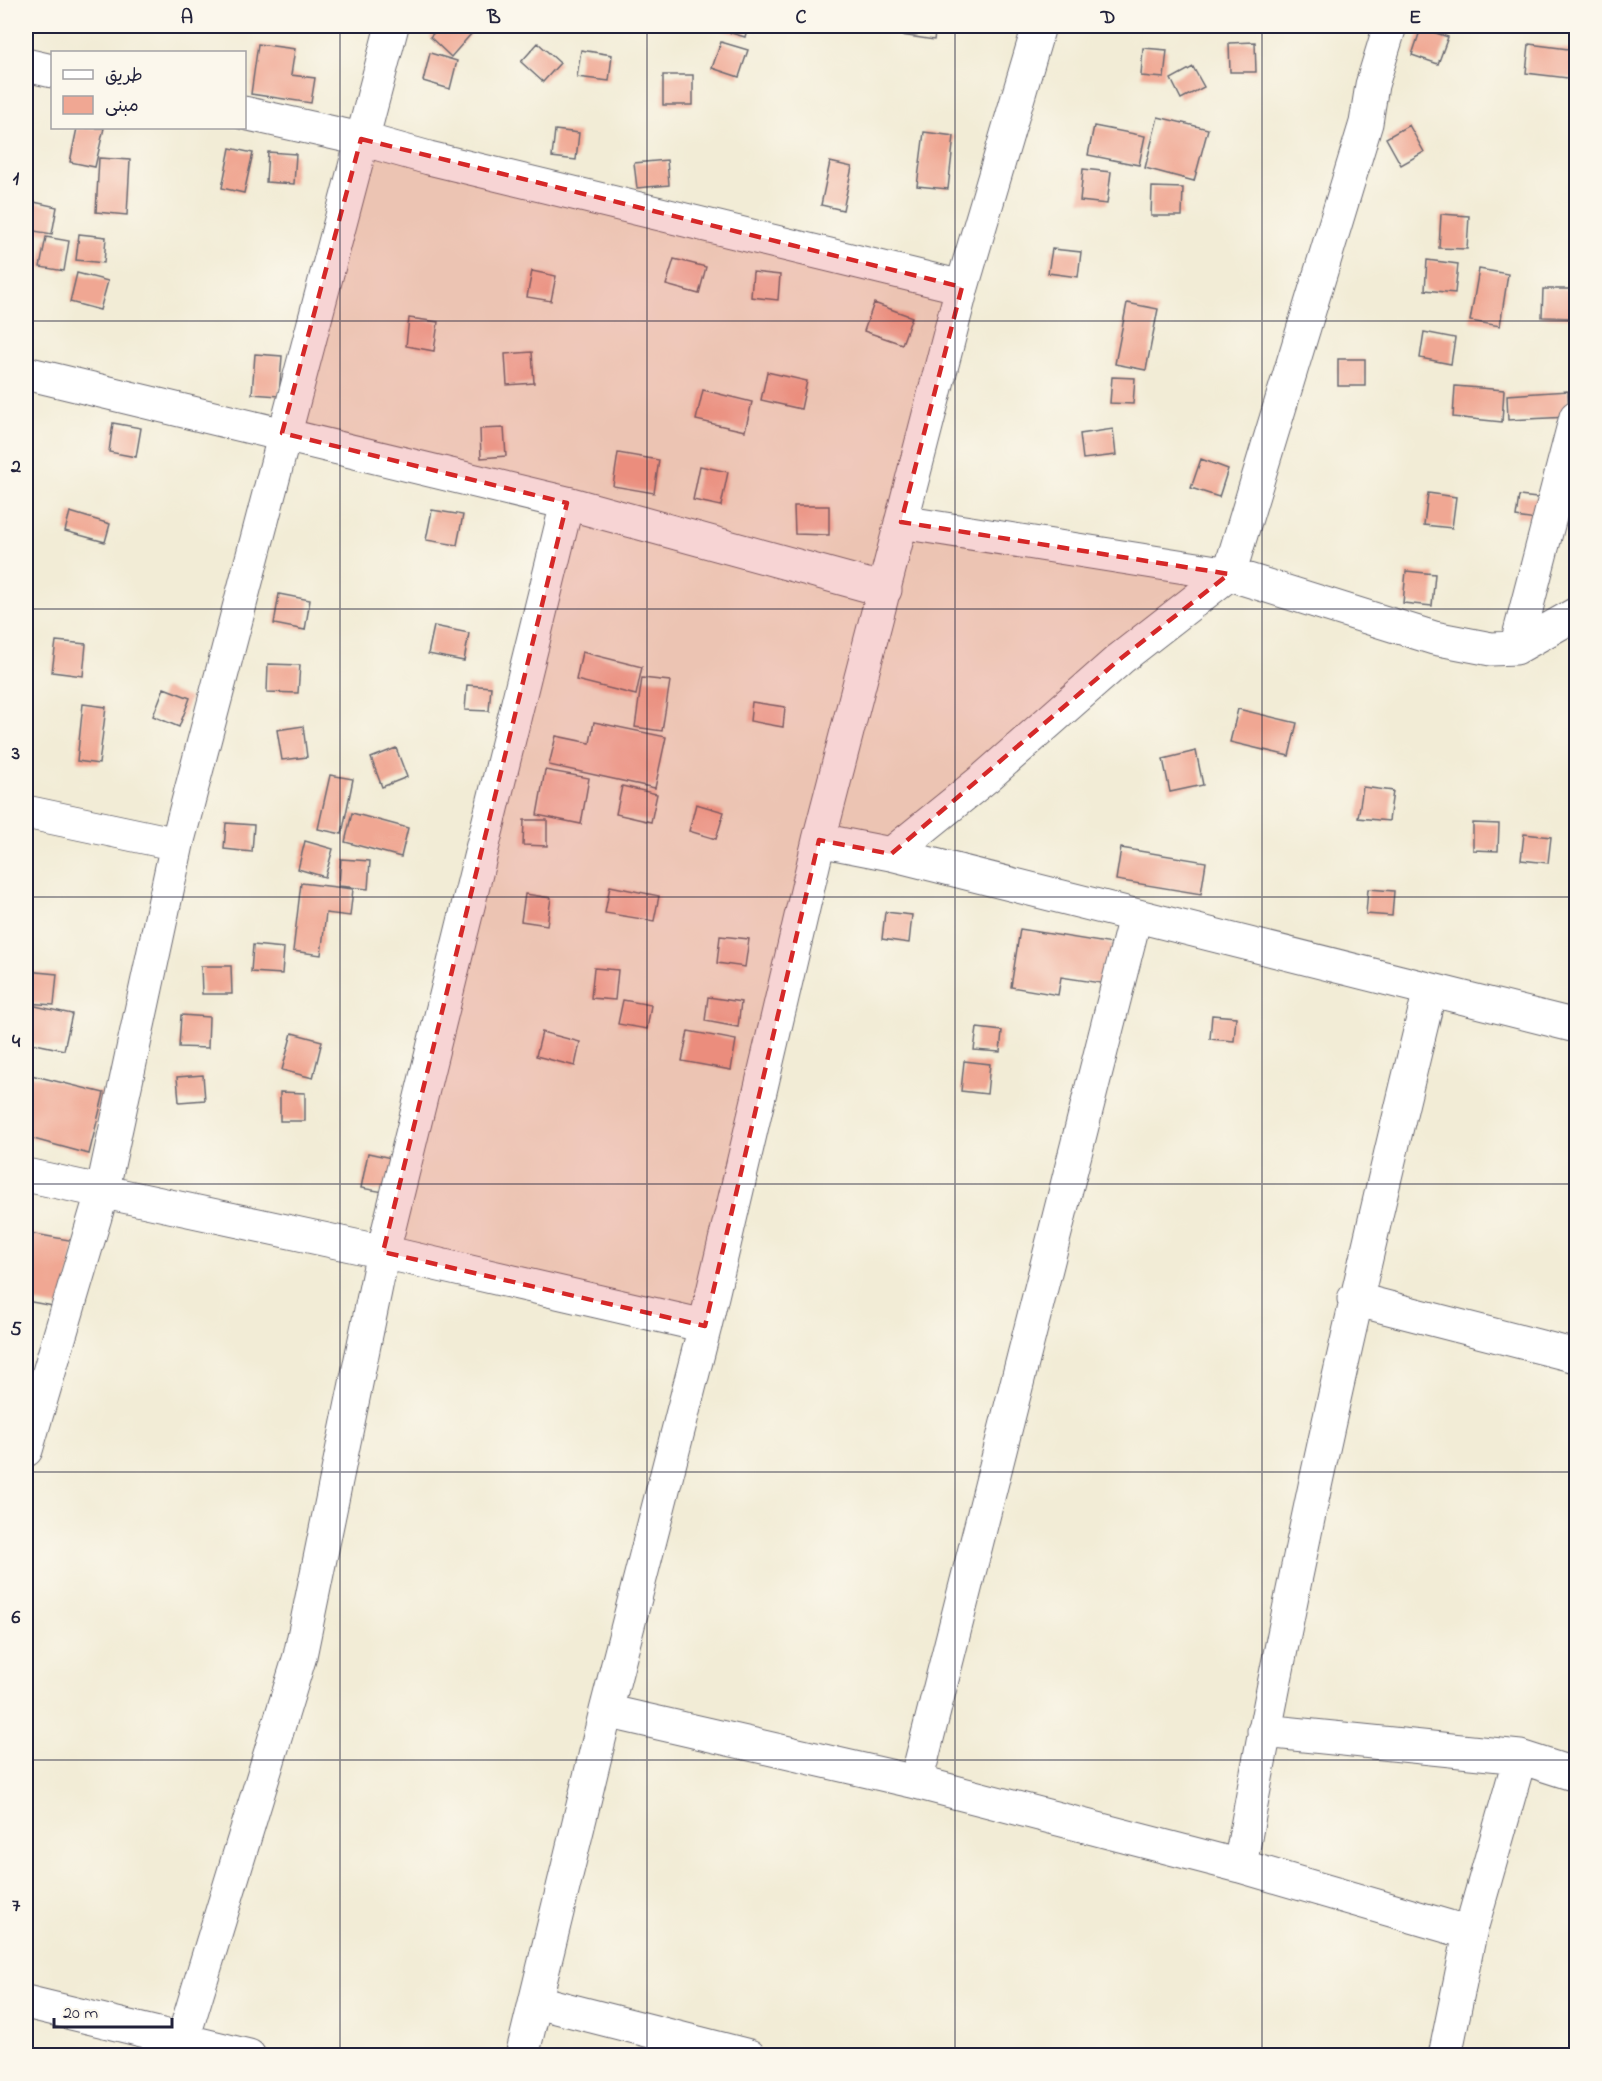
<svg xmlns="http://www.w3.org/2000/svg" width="1602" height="2081" viewBox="0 0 1602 2081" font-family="'Indie Flower','Playpen Sans Arabic',sans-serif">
  <rect width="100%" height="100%" fill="#fbf7ec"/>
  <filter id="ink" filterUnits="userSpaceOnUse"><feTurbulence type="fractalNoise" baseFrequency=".0167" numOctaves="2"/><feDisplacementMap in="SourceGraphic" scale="12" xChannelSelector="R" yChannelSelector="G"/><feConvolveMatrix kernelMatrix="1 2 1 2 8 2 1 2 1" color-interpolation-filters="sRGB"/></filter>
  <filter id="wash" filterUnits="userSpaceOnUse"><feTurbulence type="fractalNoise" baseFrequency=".008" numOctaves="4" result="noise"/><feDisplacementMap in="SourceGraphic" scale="24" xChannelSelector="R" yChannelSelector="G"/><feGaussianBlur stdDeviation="1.35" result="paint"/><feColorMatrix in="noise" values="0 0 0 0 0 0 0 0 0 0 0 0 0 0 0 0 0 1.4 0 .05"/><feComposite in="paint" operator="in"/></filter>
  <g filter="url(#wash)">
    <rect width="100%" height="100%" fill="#f2ecd6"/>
    <g id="blocks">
      <!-- building -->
      <path fill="#f0a793" d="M440,26H462L471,34L451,57L430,37Z
        M722,26H748L745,37L721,30Z
        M883,26H936L934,40L882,32Z
        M1421,28L1448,37L1438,64L1412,55Z
        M721,42L748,50L739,77L712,68Z
        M1255,42L1256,72H1230L1229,43Z
        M538,43L560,63L543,82L521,62Z
        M258,44L295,49L291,75L315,78L311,103L251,94Z
        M1529,44L1576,50V79L1526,73Z
        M1143,48L1167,50L1164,78L1141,76Z
        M581,50L612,55L609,81L577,77Z
        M430,53L457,61L450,89L423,81Z
        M1193,67L1204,87L1181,99L1171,79Z
        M663,75H693V105H663Z
        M1158,117L1208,129L1194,181L1145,168Z
        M1409,125L1424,152L1401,165L1386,138Z
        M1094,126L1145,136L1139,165L1088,155Z
        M77,128H104L95,167L70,162Z
        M555,130L579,133L576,160L552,157Z
        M924,132L954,136L948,189L917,186Z
        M230,148L253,153L244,193L222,188Z
        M268,152L296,154L294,184L266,182Z
        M99,158L130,160L127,215L96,212Z
        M667,160L669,185L637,188L634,163Z
        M830,162L852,167L843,210L821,205Z
        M1083,169L1111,172L1107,204L1080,201Z
        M1152,187L1183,188L1182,216H1151Z
        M34,202L57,207L52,234L28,230Z
        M1441,214L1469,216L1467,249L1439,248Z
        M79,234L106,237L104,263L76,260Z
        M46,237L69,241L64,271L40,267Z
        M1052,249L1081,252L1078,277L1048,273Z
        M674,259L706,267L699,294L666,285Z
        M1427,260L1458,264L1455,293L1425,290Z
        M1479,269L1508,274L1500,326L1470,321Z
        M532,271L556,276L551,301L527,297Z
        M753,272L780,275L778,300L751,297Z
        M77,273L108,281L100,310L70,302Z
        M1543,289H1573V318L1542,317Z
        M874,303L912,317L902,344L864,331Z
        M1127,303L1158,309L1146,370L1115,364Z
        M409,318L438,322L434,351L406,346Z
        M1424,332L1455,338L1451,364L1420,358Z
        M532,352L534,383L507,385L505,354Z
        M255,354L282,356L279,396L252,394Z
        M1338,359H1365V386H1338Z
        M767,372L807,381L801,409L761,400Z
        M1112,377L1135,378L1133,404L1110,403Z
        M1455,386L1504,390L1502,422L1453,417Z
        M703,390L752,402L745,431L696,420Z
        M1568,391L1569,417L1508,420L1507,395Z
        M113,423L141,428L136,457L109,452Z
        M504,428L506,456L481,458L480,429Z
        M1113,429L1116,455L1083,459L1080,434Z
        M618,453L659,460L654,493L613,486Z
        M1201,459L1228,469L1219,497L1191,488Z
        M700,466L728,472L721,506L693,500Z
        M1428,493L1456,497L1452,528L1424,525Z
        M1519,496L1546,499L1543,521L1516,517Z
        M794,506H829V535L795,534Z
        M432,510L463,515L457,545L426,540Z
        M70,512L110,524L105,542L65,531Z
        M1406,571L1435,574L1432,606L1403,603Z
        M279,594L310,600L305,630L274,624Z
        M434,626L469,633L464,661L428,654Z
        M56,641L86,644L83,676L52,672Z
        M582,652L642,667L636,695L576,680Z
        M268,664L300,665L298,693L267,692Z
        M642,678L670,681L662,731L635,727Z
        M467,685L491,687L489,711L465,710Z
        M164,688L190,698L179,727L153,716Z
        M752,702L785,707L783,727L750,721Z
        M83,704L106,707L99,764L77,761Z
        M1238,709L1297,723L1289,756L1230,742Z
        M26,718H31L28,746L26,745Z
        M594,722L666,737L655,788L549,765L556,736L590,743Z
        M303,726L307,757L282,760L277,730Z
        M396,748L407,777L382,787L371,758Z
        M1196,751L1203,785L1170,792L1163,759Z
        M545,770L589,778L581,824L537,815Z
        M330,775L353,779L342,834L318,829Z
        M622,786L657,794L651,822L616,814Z
        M1363,787L1393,791L1389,821L1358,818Z
        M696,804L724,812L716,839L689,831Z
        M352,813L408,828L401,857L345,842Z
        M524,820H547V846L523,845Z
        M226,823L254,825L252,852L224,849Z
        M1473,823L1499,824L1498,851L1473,850Z
        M1524,834L1551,837L1548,863L1521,860Z
        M305,841L333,849L325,877L298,869Z
        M1121,848L1206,862L1201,894L1116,880Z
        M341,859L370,861L368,889L339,886Z
        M301,883L353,889L350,916L326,913L321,955L293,951Z
        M610,886L659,896L654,921L605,913Z
        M1368,889L1394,891L1392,916L1366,914Z
        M525,894L551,898L547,925L521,921Z
        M885,912L912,915L909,943L882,939Z
        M1020,929L1113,944L1107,984L1061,977L1058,995L1011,987Z
        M720,936L749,939L745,967L717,963Z
        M253,945L284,948L282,974L251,972Z
        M201,966H231L232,994H202Z
        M594,968L618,970L615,1000L591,998Z
        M26,971L57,974L54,1005L26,1003Z
        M708,997L741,1002L738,1027L705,1021Z
        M623,1000L651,1005L647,1029L618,1024Z
        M26,1004L72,1014L64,1050L26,1042Z
        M181,1015L209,1017L208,1048L179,1047Z
        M1212,1015L1236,1017L1234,1041L1210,1039Z
        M977,1028L1002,1031L1000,1052L974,1050Z
        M688,1031L736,1040L731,1070L682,1061Z
        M542,1032L580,1042L575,1066L536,1056Z
        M292,1033L322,1041L313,1078L282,1070Z
        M964,1061L990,1064L987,1094L961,1091Z
        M27,1074L104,1093L89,1154L26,1137Z
        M203,1075L205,1100L179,1102L177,1077Z
        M280,1092L305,1093V1121H280Z
        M368,1153L396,1159L389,1193L361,1188Z
        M29,1233L75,1241L64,1308L26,1301V1255Z"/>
    </g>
  </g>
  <g filter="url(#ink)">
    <use href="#blocks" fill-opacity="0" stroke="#6b6971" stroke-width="1.5"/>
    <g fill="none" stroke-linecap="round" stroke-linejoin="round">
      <!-- minor casing -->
      <g stroke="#6b6971" stroke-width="35">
        <path id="minor" d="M26,65L52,71
          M244,113L361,139L429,158L962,287
          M26,373L567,503L885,590
          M901,522L1229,574L1434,638L1491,649L1516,648L1576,614
          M1516,648L1576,417
          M26,812L177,844
          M819,840L891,854L1576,1026
          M891,854L985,778L1120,659L1229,574L1366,123L1372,85L1390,26
          M26,1175L383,1252L705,1326
          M1354,1299L1576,1356
          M26,1450L102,1193L177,844L392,26
          M606,1711L916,1782L1240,1866L1470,1933
          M1264,1731L1520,1757L1576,1775
          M916,1782L1135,917
          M1240,1866C1292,1572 1359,1281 1430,990
          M26,2002L249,2056
          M537,2002L749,2056
          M183,2039L300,1656L383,1252L567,503
          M522,2056L606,1711L705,1326L819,840L962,287L1039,26
          M1445,2056L1470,1933L1520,1757"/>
      </g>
      <!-- minor -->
      <use href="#minor" stroke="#fff" stroke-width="33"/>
    </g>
  </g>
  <!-- marked area -->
  <path fill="#d62828" fill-opacity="0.2" stroke="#d62828" stroke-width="4.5" stroke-dasharray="12 8" stroke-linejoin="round" d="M361,139L962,287L901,522L1229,574L1120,659L891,854L819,840L705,1326L383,1252L567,503L282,433Z"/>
  <!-- grid -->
  <path fill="none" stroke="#22223b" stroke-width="1.5" stroke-opacity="0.55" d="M340,26V2056M647,26V2056M955,26V2056M1262,26V2056M26,321H1576M26,609H1576M26,897H1576M26,1184H1576M26,1472H1576M26,1760H1576"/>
  <!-- margin -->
  <rect width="1602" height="2081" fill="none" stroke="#fbf7ec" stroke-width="66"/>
  <!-- legend -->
  <rect x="51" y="51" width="195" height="78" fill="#fbf7ec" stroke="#a4a2a5" stroke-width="1.5"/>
  <rect x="63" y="70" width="30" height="9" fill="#ffffff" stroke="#a4a2a5" stroke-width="1.5"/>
  <text x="105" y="81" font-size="18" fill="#22223b">طريق</text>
  <rect x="63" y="96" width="30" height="18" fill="#f0a793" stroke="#a4a2a5" stroke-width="1.5"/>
  <text x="105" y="111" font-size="18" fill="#22223b">مبنى</text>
  <!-- scale -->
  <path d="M54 2018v9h118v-9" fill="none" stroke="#22223b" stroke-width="3"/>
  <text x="63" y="2018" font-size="18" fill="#22223b" stroke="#fbf7ec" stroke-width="4.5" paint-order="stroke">20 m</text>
  <rect x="33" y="33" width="1536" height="2015" fill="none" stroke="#22223b" stroke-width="2"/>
  <g font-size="20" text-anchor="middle" font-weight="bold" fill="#22223b">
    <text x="187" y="23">A</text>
    <text x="494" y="23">B</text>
    <text x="801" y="23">C</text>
    <text x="1108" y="23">D</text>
    <text x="1415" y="23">E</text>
    <text x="16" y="184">1</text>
    <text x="16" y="472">2</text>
    <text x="16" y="759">3</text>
    <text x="16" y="1047">4</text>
    <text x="16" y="1335">5</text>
    <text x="16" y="1623">6</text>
    <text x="16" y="1911">7</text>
  </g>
</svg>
